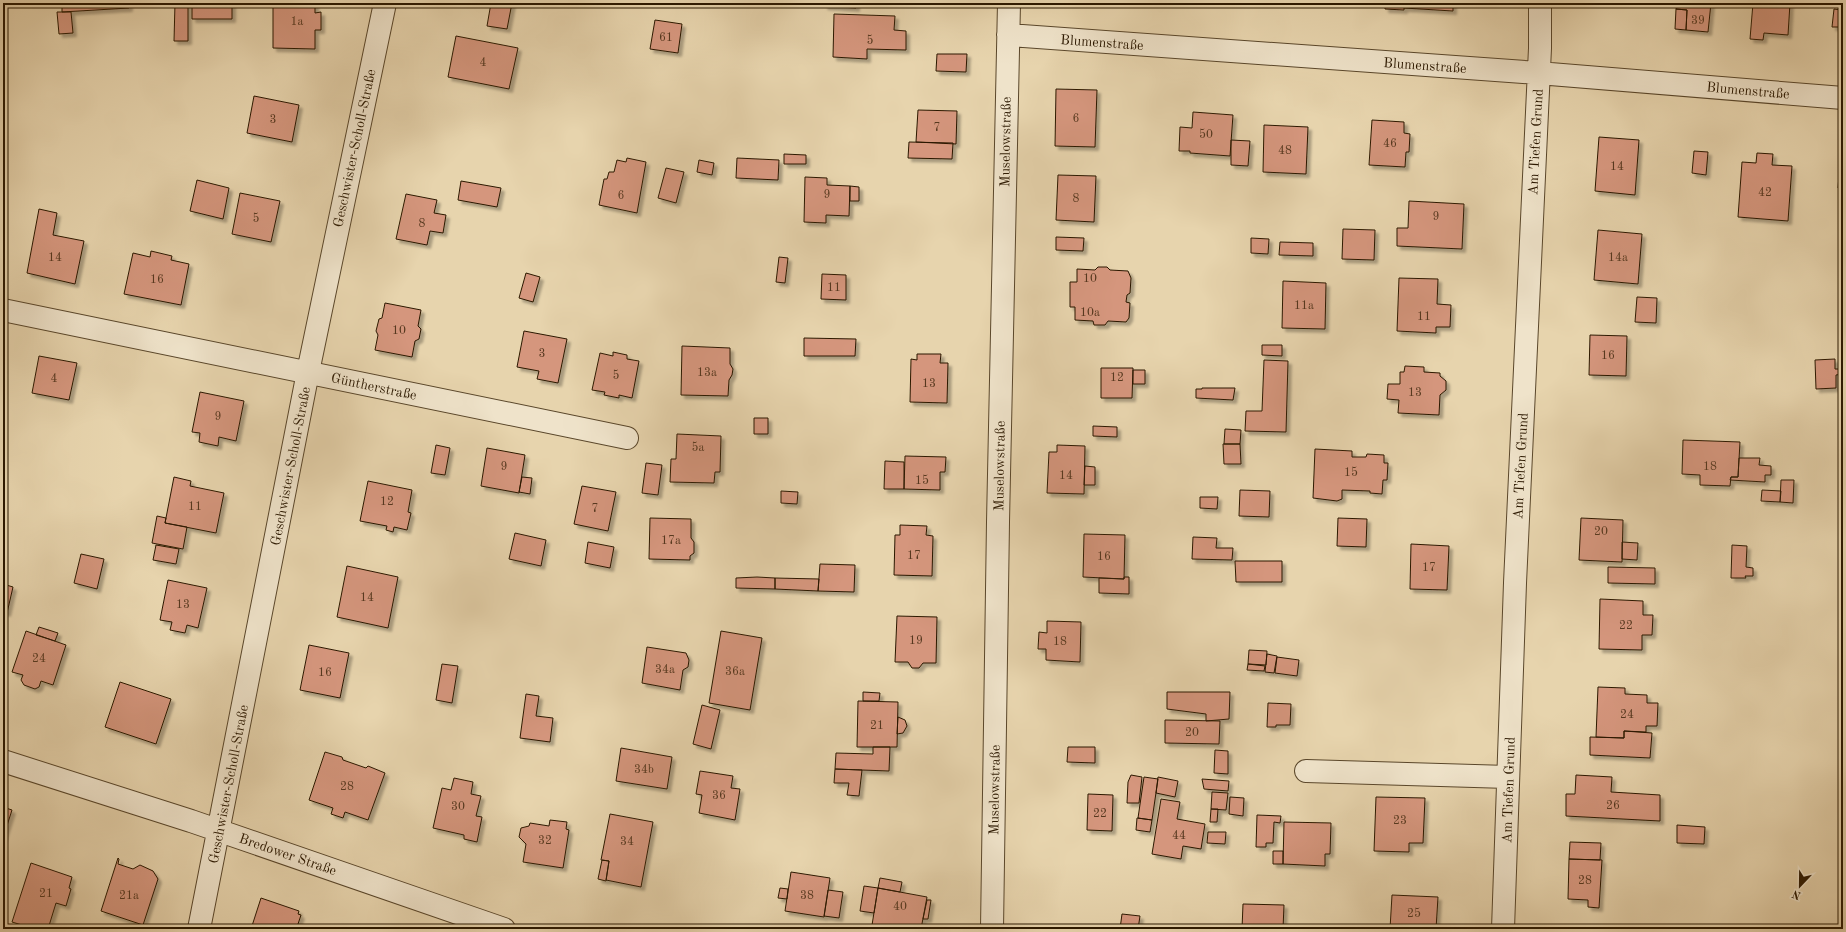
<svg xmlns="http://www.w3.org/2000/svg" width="1846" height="932" viewBox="0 0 1846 932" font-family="'Old Standard TT',serif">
  <defs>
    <filter id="shadow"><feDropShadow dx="3.5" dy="3.5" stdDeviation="1" flood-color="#0004"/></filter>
  </defs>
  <rect width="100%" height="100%" fill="#e7d4ad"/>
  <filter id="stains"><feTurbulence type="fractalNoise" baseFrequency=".005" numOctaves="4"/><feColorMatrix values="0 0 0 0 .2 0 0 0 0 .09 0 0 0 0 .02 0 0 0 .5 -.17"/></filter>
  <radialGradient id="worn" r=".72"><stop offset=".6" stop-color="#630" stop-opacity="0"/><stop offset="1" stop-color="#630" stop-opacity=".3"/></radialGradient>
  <!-- building -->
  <path fill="#d5967d" stroke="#2b1800" filter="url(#shadow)" d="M62,3H129V8L62,12Z
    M175,3H188V41H174Z
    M192,3H232V19H192Z
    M273,3H315V13L321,12V30H315V49L273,48Z
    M491,3H512L507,29L487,26Z
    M825,3H856V8L824,6Z
    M1385,3H1453V11L1404,8V10L1385,9Z
    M1677,3H1711L1708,32L1686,30L1687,10L1676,9Z
    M1753,3H1790L1788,35L1764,33L1763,40L1750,39Z
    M1842,3H1843V42L1839,41L1840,27H1832L1834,9L1841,10Z
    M1676,9L1687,10L1686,30L1675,29Z
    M57,12H71L73,33L59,34Z
    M834,14L895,16L894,30L906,31V50L867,49V59L833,57Z
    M655,20L682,24L678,53L650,49Z
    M456,36L518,48L509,89L448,77Z
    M937,54H967L966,72L936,71Z
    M1056,89L1097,90L1095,147L1055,146Z
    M254,96L299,105L292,142L247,133Z
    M918,110L957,111L956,144L916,142Z
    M1193,112L1233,115L1230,156L1190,153V151H1179L1180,127L1192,128Z
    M1372,120L1404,122V133L1410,134L1409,152H1406L1405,167L1369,165Z
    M1264,125L1308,127L1306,174L1263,172Z
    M1599,137L1639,140L1635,195L1595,191Z
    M1231,140L1250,141L1248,166L1231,165Z
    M909,142L953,143L952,159L908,158Z
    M1841,150H1843V188H1838Z
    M1694,151L1708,152L1706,175L1692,173Z
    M1757,153L1773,154L1772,165L1792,166L1788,221L1738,217L1742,162L1756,163Z
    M784,154L806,155V164H784Z
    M627,158L646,162L637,213L599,205L604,179H607L609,172H614L617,160L626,162Z
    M737,158L779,160L778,180L736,178Z
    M699,160L714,163L712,175L697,172Z
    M666,168L684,172L676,203L658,198Z
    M1058,175L1096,176L1094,222L1056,220Z
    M805,177L827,178V185L850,186L849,216L826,215V223L804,222Z
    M197,180L229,188L223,219L190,211Z
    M461,181L501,188L497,207L458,200Z
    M850,186L859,187V201H850Z
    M240,193L280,201L271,242L232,234Z
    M406,194L437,200L434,213L446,215L443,233L430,231L427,245L396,239Z
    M1409,201L1464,204L1462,249L1397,246V228H1408Z
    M39,209L57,213L53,235L84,241L75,284L27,273Z
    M1343,229L1375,230L1374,260L1342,259Z
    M1598,230L1642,234L1638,284L1594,280Z
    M1056,237L1084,238L1083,251L1056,250Z
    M1251,238L1269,239L1268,254L1251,253Z
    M1280,242L1313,243V256L1279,255Z
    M151,251L172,256L171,260L189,264L181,305L124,294L133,253L150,257Z
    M779,257L788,258L785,283L776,282Z
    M1098,267H1107L1110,270L1128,271L1131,278L1130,293L1127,295L1126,302L1130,303L1129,318L1126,322L1108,321L1105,325H1094L1093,321L1075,320V307H1070V282H1077V269L1095,270Z
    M526,273L540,277L533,302L519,298Z
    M822,274L846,275V300L821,299Z
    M1399,278L1438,279L1437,304L1451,305L1450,327H1436V333L1397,331Z
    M1283,281L1326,283L1325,329L1282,328Z
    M1637,297L1657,298L1656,323L1635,322Z
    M385,303L421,310L418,326L421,329L419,339L415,341L412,357L375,350L378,335L376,331L379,319L382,318Z
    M524,331L567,339L558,383L537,379L539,371L517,367Z
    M1590,335L1627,336L1626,376L1589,375Z
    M804,338L856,339L855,356H804Z
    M1262,345H1282V356L1262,355Z
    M682,346L730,348V364L733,369L732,375L729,380L728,396L681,395Z
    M613,352L627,355V359L639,361L632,398L619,395V398L604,395L605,392L592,390L600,353L613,356Z
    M917,354H941L940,363H948L947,403L910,402L911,359L917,360Z
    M39,356L77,363L69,400L32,393Z
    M1835,359V369H1843V374L1836,375V388L1816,389L1815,360Z
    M1264,360L1288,361L1286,432L1245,431L1246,411H1262Z
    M1405,366L1424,367V372L1440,373V376L1446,381V390L1440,395L1439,415L1398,413L1399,400L1387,399L1388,384H1400V372H1404Z
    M1101,368H1133L1132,398H1101Z
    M1133,370H1145V384H1133Z
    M1202,388H1235L1233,400L1196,398V389H1202Z
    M200,392L244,401L236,441L219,437L218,446L199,442L200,433L192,432Z
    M754,418H768V434H754Z
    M1093,426L1117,427V437L1093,436Z
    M1225,429L1241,430L1240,444H1224Z
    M677,434L721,436L720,472H715L714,483L670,482L671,459H676Z
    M1683,440L1740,442L1738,477H1731L1730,486L1700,485V475L1682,474Z
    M1223,444H1240L1241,464H1224Z
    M436,445L450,448L445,475L431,473Z
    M1057,445L1085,446L1084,494L1047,493L1049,452H1057Z
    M487,448L525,455L519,493L481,486Z
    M1315,449L1352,451V457H1366L1367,454L1384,455V463H1388L1387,480H1383L1382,494L1370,493V491L1342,490V499L1337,501L1313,498Z
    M905,456L946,457L945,472H940V490L904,489Z
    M1739,458H1760L1759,465L1771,466V475H1765V482L1730,480L1731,477H1738Z
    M885,461L904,462V489H884Z
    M646,463L662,465L658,495L642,493Z
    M1085,466L1095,467V485H1084Z
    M174,477L191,481L190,486L224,493L216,533L165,523Z
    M522,477L532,478L530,494L519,492Z
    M1781,480H1794L1793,503L1780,502Z
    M368,481L412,490L408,512L411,513L407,530L394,527L393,532L386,530L387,526L360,521Z
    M582,486L616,492L608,531L574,524Z
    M1240,490L1270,491L1269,517L1239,516Z
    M1762,490L1781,491L1780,502L1761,501Z
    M781,491L798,492L797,504L781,503Z
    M1200,497H1218L1217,509L1200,508Z
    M157,516L166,518L165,523L187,527L183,549L152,543Z
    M650,518L691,519V538L694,542V553L690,556V560L649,559Z
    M1338,518L1367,519L1366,547L1337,546Z
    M1581,518L1623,520L1622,562L1579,560Z
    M900,525L927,526L926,535L933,536L932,576L894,575L895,535H900Z
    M515,533L546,540L541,566L509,559Z
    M1084,534L1125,535L1124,579L1083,577Z
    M1193,537L1217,538L1216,548H1233L1232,560L1192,559Z
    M588,542L614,547L610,568L585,563Z
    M1622,542L1638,543L1637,560L1622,559Z
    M1411,544L1449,546L1447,590L1410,589Z
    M156,545L179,549L176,564L153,560Z
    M1732,545L1747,546L1746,567L1753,568V576H1745L1746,578H1731Z
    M81,554L104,559L97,589L74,583Z
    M1235,561H1282V582H1236Z
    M820,564L855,565L854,592L818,591Z
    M347,566L398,577L388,628L337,617Z
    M1608,567L1655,568V584L1608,583Z
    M757,577L775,578V589L736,588V578Z
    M1124,577H1129V594L1099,593V578L1124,579Z
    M775,578L819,579L818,591L775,589Z
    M168,580L207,588L198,628L187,625L185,633L170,630L172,622L160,620Z
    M3,584L13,587L7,613L3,612Z
    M1600,599L1643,601V615H1653L1652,635H1642V650L1599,649Z
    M897,616L937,617L936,663H923L919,668H912L908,662H895Z
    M1047,621L1081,622L1080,662L1046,660V649H1038L1039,632L1047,633Z
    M39,627L58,633L55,641L36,635Z
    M26,631L66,645L53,685L41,681L39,687L35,689L24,685L21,680L23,675L12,672Z
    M721,631L762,638L750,710L709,703Z
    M309,645L349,653L340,698L300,690Z
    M647,647L686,653L689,660L688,667L683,670L680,690L642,683Z
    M1249,650L1267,651L1266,665L1248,664Z
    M1267,654L1277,656L1274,673L1265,672Z
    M1277,657L1299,660L1297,676L1275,673Z
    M442,664L458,666L452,703L436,700Z
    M1248,664L1265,666L1264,671L1247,670Z
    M120,682L171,699L156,744L105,727Z
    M1598,687L1625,688V694L1647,695V703H1658L1657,726H1646V732L1624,731V738L1596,737Z
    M863,692L880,693L879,701H863Z
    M1167,692H1230L1229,719L1206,721V714L1167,709Z
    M526,694L539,696L536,716L553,718L550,742L520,738Z
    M858,701L898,702L897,747H857Z
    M1268,703L1291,704L1290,725H1276V727H1267Z
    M702,705L720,710L711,749L693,744Z
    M898,717L905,720L907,726L903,733L897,734Z
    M1165,720L1220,721L1219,744L1165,743Z
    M1624,731L1652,733L1650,758L1590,755V737L1624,738Z
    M873,747H890L889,771L835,769L836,753L873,754Z
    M1068,747H1095V763L1067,762Z
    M621,748L672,757L667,789L616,781Z
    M1215,750L1228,751V774L1214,773Z
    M325,752L342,757L343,760L366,768L368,766L385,773L368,820L345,812L343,818L331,814L333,808L309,800Z
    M835,769L862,770L859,796L847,795L849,783H834Z
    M700,771L733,776L731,788L740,789L735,820L699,813L702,795L696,794Z
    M1131,775L1142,777L1139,803H1127L1128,782Z
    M1576,775L1612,777L1611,792L1660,795V821L1566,816V794H1575Z
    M1144,777L1158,779L1152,820L1138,818Z
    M1158,777L1178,781L1175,797L1156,793Z
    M454,778L473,782L471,794L481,796L476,816L482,817L477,842L464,839V835L433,828L442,788L451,790Z
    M1202,779L1229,781L1228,791L1204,789Z
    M1212,792L1228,793L1226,810L1211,809Z
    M1088,794L1113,795L1112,831L1087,830Z
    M1230,797L1244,798L1243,816L1229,814Z
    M1376,797L1425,798L1423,843H1409V852L1374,851Z
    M1161,799L1180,802L1177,819L1205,824L1201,849L1183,846L1181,859L1152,854Z
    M3,807L12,810L3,838Z
    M1211,809H1218L1217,822H1210Z
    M610,814L653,822L641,887L606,880L609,861L601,860Z
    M1257,815L1281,816L1280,823L1274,822L1273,843H1266V847H1256Z
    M1137,818L1152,820L1150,832L1136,830Z
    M550,820L567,822L566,829L569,830L563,868L523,862L526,844L519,837L521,828L529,826L530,823L549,826Z
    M1284,822L1331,823L1330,854H1325V866L1283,864Z
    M1677,825L1705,827L1704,844L1677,843Z
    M1208,832H1226L1225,844L1207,843Z
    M1570,842L1601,843L1600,860L1569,859Z
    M1273,851H1283V864H1273Z
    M118,858L119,859L118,864L133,869L140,865L153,871L158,879L143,925L101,911Z
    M1569,859L1602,860L1599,908L1588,907V900L1568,899Z
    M602,860L609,861L606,881L598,879Z
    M31,863L72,877L69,888L71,889L66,906L56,903L48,929H35L12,922Z
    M791,872L830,878L824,917L785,911Z
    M880,878L902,882L900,892L878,888Z
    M864,886L878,888L874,913L860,911Z
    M780,888L788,889L787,899L778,898Z
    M878,888L927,897L921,929H898L872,925Z
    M828,890L843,892L839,918L824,916Z
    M1392,895L1438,897L1436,929H1390Z
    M261,898L299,911L298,914L301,915L297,927L294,926L293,929H251Z
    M927,900H931L928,919H923Z
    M1243,904L1284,905L1283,929H1242Z
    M1122,914L1140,916L1138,929H1120Z"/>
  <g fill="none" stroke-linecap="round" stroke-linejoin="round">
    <!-- minor casing -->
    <g stroke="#5a472b" stroke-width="24">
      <path id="minor" d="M1008,35L1538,73L1843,98
        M3,310L627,438
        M3,761L191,821L504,929
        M1306,771L1508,777
        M199,929L308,372L385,3
        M992,929L998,522L1009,3
        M1503,929L1515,583L1540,48V3"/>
    </g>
    <!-- minor -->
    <use href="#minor" stroke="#efe3ca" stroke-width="22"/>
  </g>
  <g text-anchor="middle" stroke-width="3.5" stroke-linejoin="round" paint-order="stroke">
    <!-- number labels -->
    <g font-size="12" fill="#56381f">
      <text x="1698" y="24">39</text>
      <text x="297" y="25">1a</text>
      <text x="666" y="41">61</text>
      <text x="870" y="44">5</text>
      <text x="483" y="66">4</text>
      <text x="1076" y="122">6</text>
      <text x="273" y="123">3</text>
      <text x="937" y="131">7</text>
      <text x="1206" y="138">50</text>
      <text x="1390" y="147">46</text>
      <text x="1285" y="154">48</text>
      <text x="1617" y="170">14</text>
      <text x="1765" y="196">42</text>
      <text x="827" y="198">9</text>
      <text x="621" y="199">6</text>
      <text x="1076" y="202">8</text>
      <text x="1436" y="220">9</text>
      <text x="256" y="222">5</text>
      <text x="422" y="227">8</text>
      <text x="55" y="261">14</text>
      <text x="1618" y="261">14a</text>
      <text x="1090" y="282">10</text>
      <text x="157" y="283">16</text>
      <text x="834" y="291">11</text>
      <text x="1304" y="309">11a</text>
      <text x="1090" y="316">10a</text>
      <text x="1424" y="320">11</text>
      <text x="399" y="334">10</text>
      <text x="542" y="357">3</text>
      <text x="1608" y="359">16</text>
      <text x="707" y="376">13a</text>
      <text x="616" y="379">5</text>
      <text x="1117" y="381">12</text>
      <text x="54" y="382">4</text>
      <text x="929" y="387">13</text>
      <text x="1415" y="396">13</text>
      <text x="218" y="420">9</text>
      <text x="698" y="451">5a</text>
      <text x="504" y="470">9</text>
      <text x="1710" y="470">18</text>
      <text x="1351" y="476">15</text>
      <text x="1066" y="479">14</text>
      <text x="922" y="484">15</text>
      <text x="387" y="505">12</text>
      <text x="195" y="510">11</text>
      <text x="595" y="512">7</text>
      <text x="1601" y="535">20</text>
      <text x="671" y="544">17a</text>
      <text x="914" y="559">17</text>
      <text x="1104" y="560">16</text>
      <text x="1429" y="571">17</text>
      <text x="367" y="601">14</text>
      <text x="183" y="608">13</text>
      <text x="1626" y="629">22</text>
      <text x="916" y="644">19</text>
      <text x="1060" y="645">18</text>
      <text x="39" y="662">24</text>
      <text x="665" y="673">34a</text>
      <text x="735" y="675">36a</text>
      <text x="325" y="676">16</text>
      <text x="1627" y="718">24</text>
      <text x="877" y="729">21</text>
      <text x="1192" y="736">20</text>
      <text x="644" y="773">34b</text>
      <text x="347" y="790">28</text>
      <text x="719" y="799">36</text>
      <text x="1613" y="809">26</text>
      <text x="458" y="810">30</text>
      <text x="1100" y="817">22</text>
      <text x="1400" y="824">23</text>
      <text x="1179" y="839">44</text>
      <text x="545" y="844">32</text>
      <text x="627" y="845">34</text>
      <text x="1585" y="884">28</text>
      <text x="46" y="897">21</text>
      <text x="129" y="899">21a</text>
      <text x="807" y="899">38</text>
      <text x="900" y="910">40</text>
      <text x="1414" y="917">25</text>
    </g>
    <!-- street labels -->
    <g font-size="14" fill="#2b1800" stroke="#efe3ca">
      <text transform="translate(1102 42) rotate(4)" y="5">Blumenstraße</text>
      <text transform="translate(1425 65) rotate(4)" y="5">Blumenstraße</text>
      <text transform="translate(1748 90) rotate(5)" y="5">Blumenstraße</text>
      <text transform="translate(1005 142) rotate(-89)" y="5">Muselowstraße</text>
      <text transform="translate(1535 142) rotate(-87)" y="5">Am Tiefen Grund</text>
      <text transform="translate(354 148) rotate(-78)" y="5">Geschwister-Scholl-Straße</text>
      <text transform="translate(374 386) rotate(12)" y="5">Güntherstraße</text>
      <text transform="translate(290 466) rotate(-79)" y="5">Geschwister-Scholl-Straße</text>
      <text transform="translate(999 466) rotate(-89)" y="5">Muselowstraße</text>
      <text transform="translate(1520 466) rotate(-87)" y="5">Am Tiefen Grund</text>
      <text transform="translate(228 784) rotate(-79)" y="5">Geschwister-Scholl-Straße</text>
      <text transform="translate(994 790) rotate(-89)" y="5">Muselowstraße</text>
      <text transform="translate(1508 790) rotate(-88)" y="5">Am Tiefen Grund</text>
      <text transform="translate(288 854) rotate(19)" y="5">Bredower Straße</text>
    </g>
  </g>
  <!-- margin -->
  <rect width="1846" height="932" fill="none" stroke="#e7d4ad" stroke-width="16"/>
  <rect x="4" y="4" width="1838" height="924" fill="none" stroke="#2b1800" stroke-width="2"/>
  <rect x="8" y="8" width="1830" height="916" fill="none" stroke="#2b1800"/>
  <!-- north arrow -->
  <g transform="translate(1800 886) rotate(202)" stroke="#efe3ca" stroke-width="3" paint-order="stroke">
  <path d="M0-3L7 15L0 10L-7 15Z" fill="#2b1800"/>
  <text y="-6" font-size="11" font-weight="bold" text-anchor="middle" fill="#2b1800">N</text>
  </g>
  <rect width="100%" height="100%" filter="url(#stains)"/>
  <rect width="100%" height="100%" fill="url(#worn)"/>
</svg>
